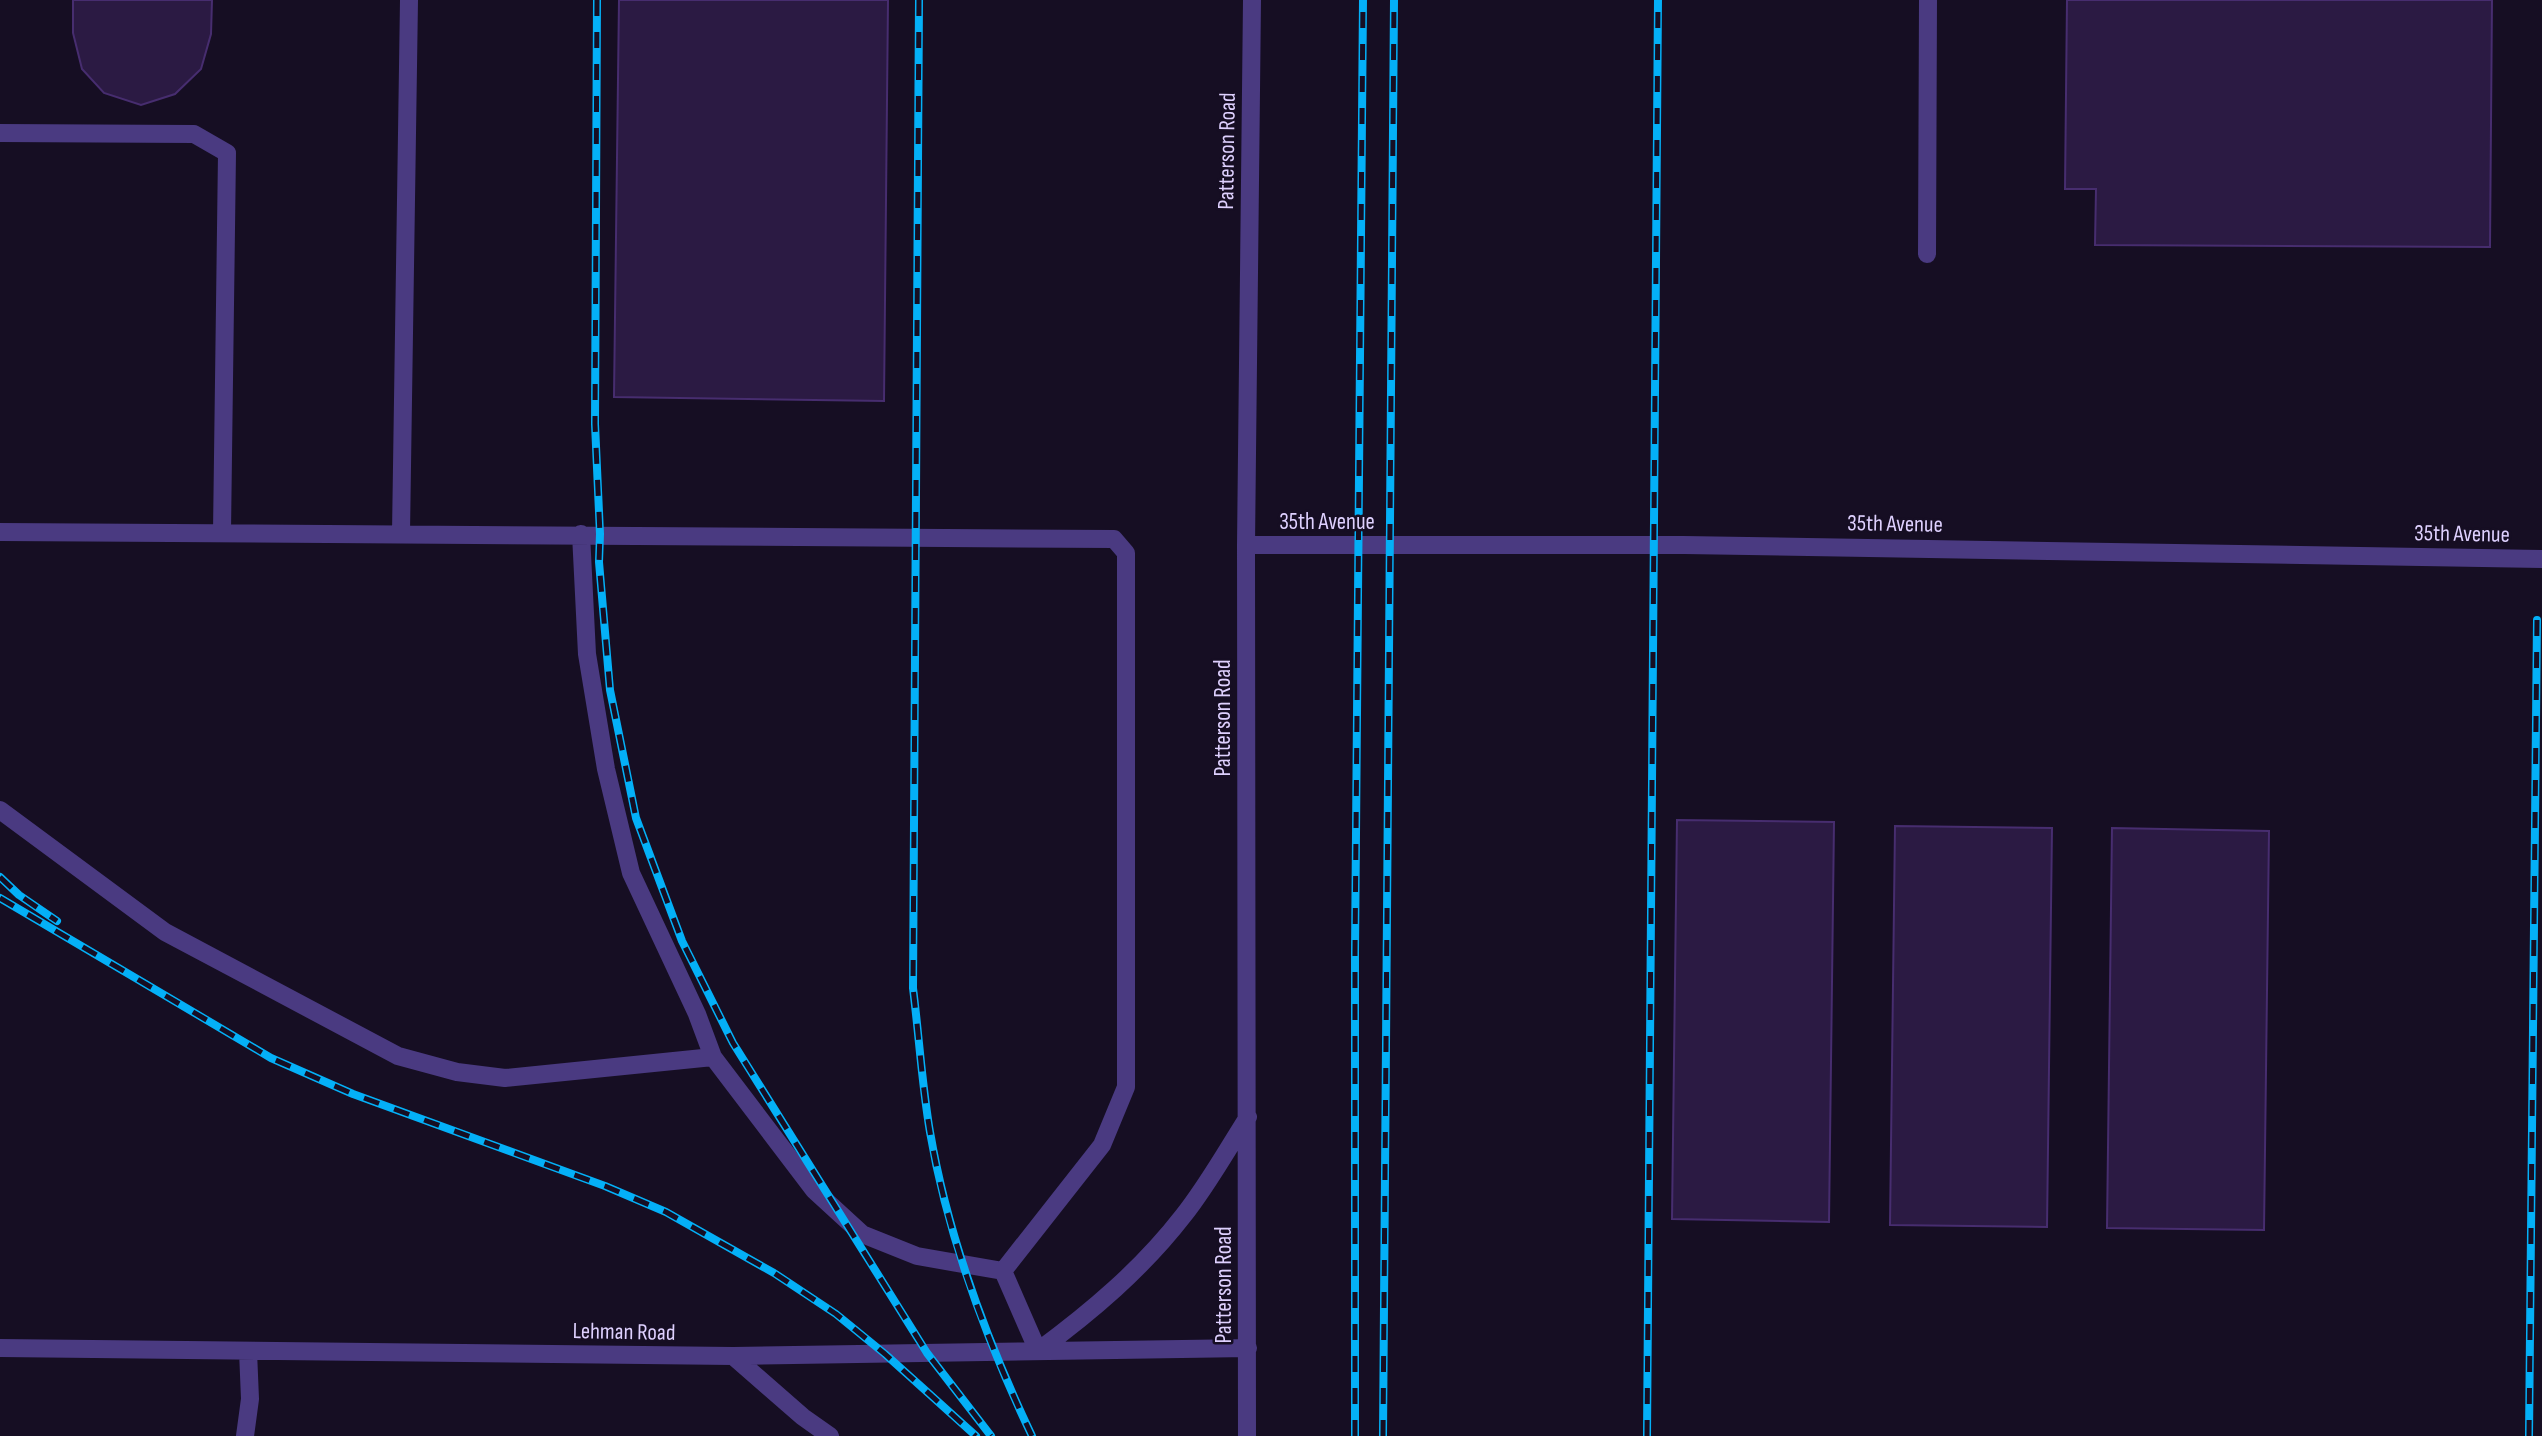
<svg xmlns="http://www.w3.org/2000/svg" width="2542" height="1436" viewBox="0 0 2542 1436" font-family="'Sofia Sans Condensed',sans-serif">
  <rect width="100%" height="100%" fill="#160e23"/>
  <!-- building -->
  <path fill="#2b1a43" stroke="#472d6f" stroke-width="2" d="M73,0H212L211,34L201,69L175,94L141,105L104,93L82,69L73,33Z
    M619,0H888L884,401L614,397Z
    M2067,0H2492L2490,247L2095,245L2096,189H2065Z
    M1677,820L1834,822L1829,1222L1672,1219Z
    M1895,826L2052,828L2047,1227L1890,1225Z
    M2112,828L2269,831L2264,1230L2107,1228Z"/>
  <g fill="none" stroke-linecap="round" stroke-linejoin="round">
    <!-- minor -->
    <path stroke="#4a3a81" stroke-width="18" d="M0,133L194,134L227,153L222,532
      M1927,254L1928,0
      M0,532L1114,539L1126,553V1087L1102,1145L1003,1271
      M401,533L409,0
      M1246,545H1684L2542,559
      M0,810L165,932L398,1056L457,1072L505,1078L713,1057L697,1014L631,873L606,769L587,654L581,534
      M713,1057L814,1190L862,1234L917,1256L1003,1271L1038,1351C1091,1312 1142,1269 1183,1216C1207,1186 1227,1150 1248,1117
      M0,1348L733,1356L1248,1348
      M733,1356L803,1417L830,1436
      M245,1436L250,1399L248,1351
      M1247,1436L1246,545L1252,0"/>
    <!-- rail casing -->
    <g stroke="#04b0f7" stroke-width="8">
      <path id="rail" d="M597,0L595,424L600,534L599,562L610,690L636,818L682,941L733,1043L927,1353L991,1436
        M919,0L913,988C919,1036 922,1085 930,1132C948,1238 986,1339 1032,1436
        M0,877L19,895L57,921
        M0,898L271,1058L353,1094L605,1186L666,1212L774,1273L836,1314L885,1354L976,1436
        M1355,1436V953L1363,0
        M1383,1436L1394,0
        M1647,1436L1658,0
        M2529,1436L2537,620"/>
    </g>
    <!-- rail -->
    <use href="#rail" stroke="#160e23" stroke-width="5" stroke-dasharray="16" stroke-linecap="butt"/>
  </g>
  <g text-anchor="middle" stroke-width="5" stroke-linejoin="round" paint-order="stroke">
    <!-- street labels -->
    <g font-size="23" fill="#ded0fe" stroke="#160e23">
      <text transform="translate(1226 151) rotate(-89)" y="8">Patterson Road</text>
      <text x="1327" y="529">35th Avenue</text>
      <text transform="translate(1895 523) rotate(1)" y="8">35th Avenue</text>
      <text transform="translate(2462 533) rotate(1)" y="8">35th Avenue</text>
      <text transform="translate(1222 718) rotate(-90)" y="8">Patterson Road</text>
      <text transform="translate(1223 1285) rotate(-90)" y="8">Patterson Road</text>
      <text transform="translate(624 1331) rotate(1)" y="8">Lehman Road</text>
    </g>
  </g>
</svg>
